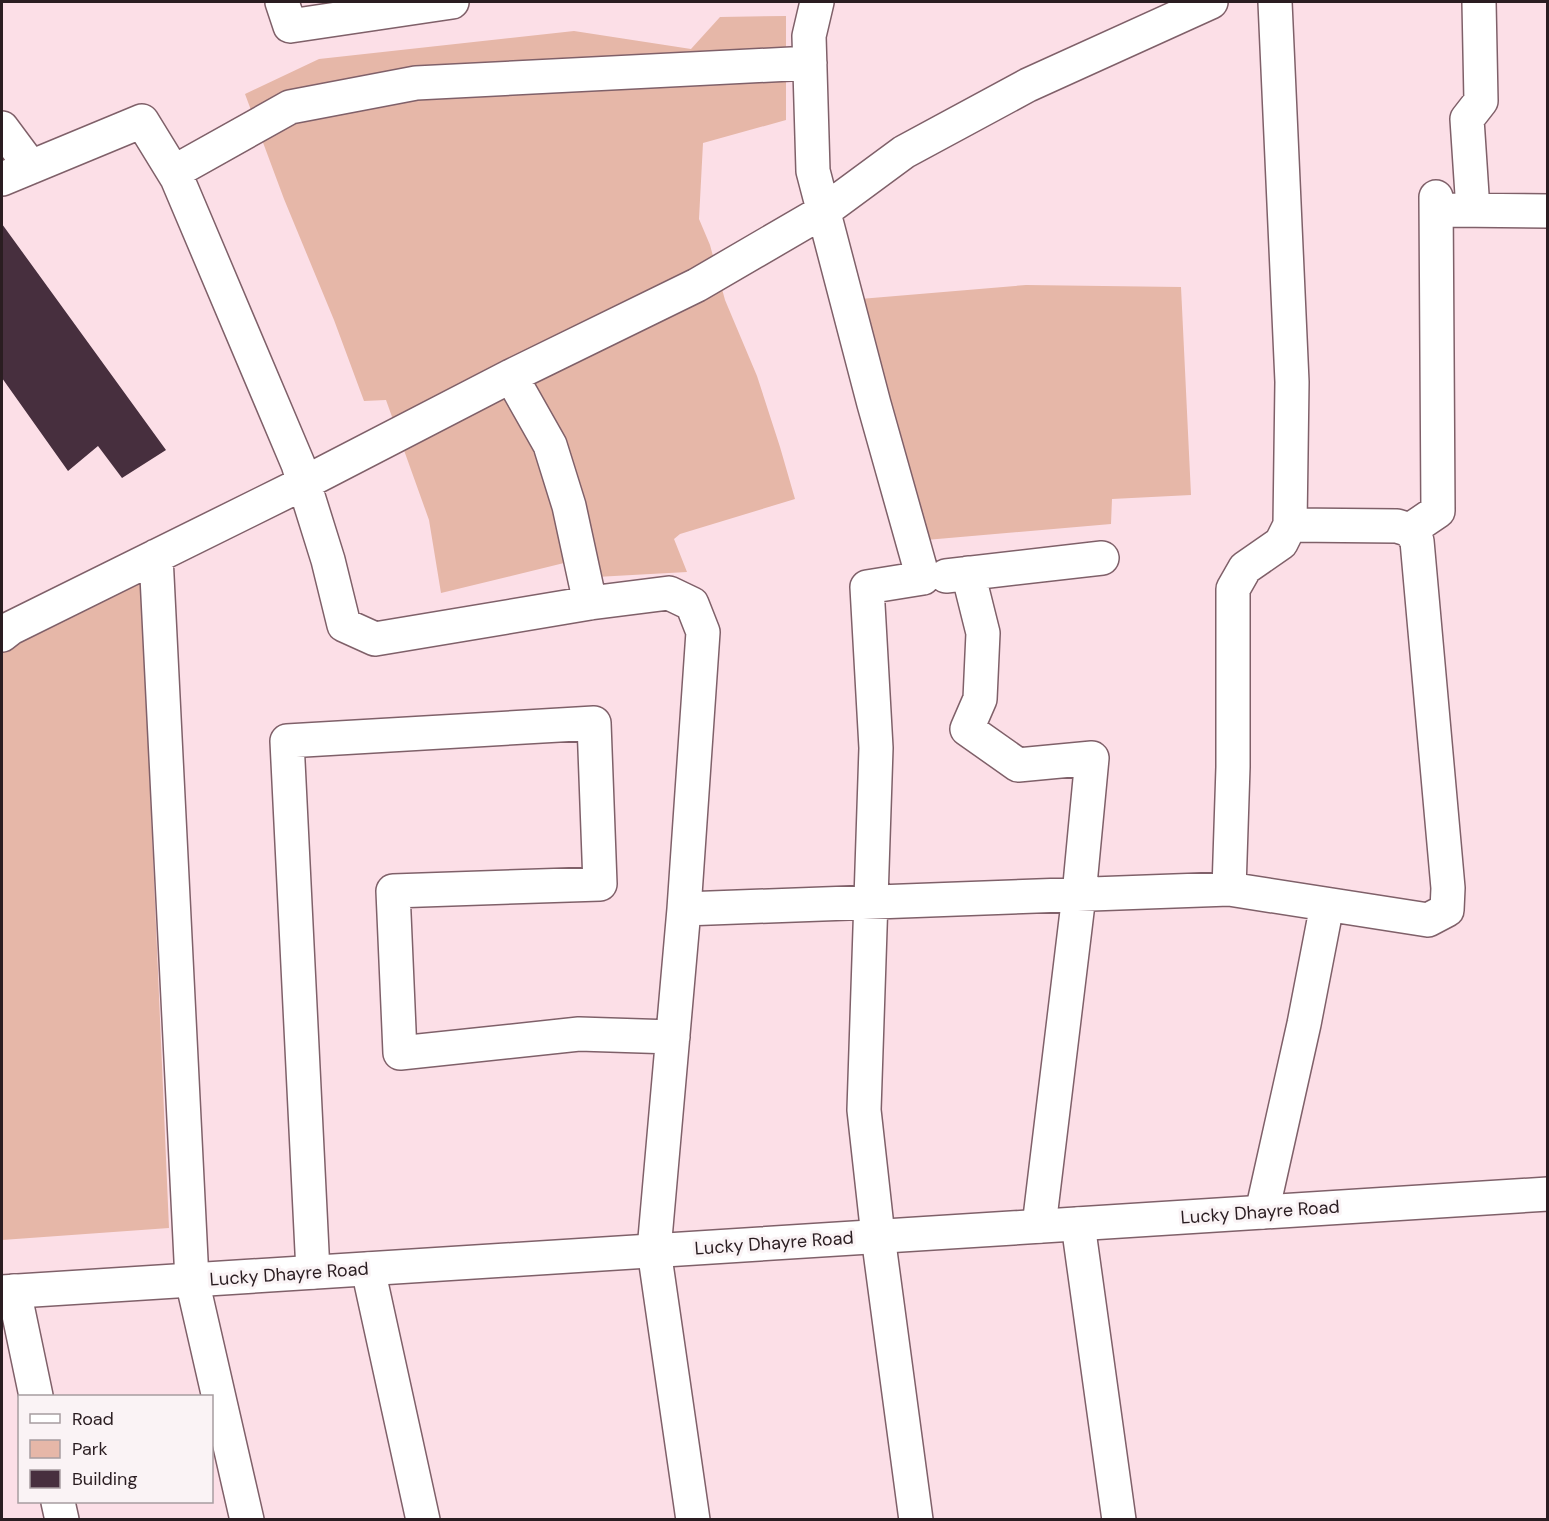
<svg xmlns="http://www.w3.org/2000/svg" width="1549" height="1521" viewBox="0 0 1549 1521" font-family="'DM Sans',sans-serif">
  <rect width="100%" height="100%" fill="#fcdfe7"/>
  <!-- green -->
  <path fill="#e6b7a8" d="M786,16V120L703,143L699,219L710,245L725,300L757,376L780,447L795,499L680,534L674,539L687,572L596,577L564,563L441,593L429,520L386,400L364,401L334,320L284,199L245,94L319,59L574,31L691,49L720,17Z
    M1026,285L1181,287L1191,495L1112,499L1111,524L926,540L860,299Z
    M141,577L169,1228L2,1240V652L16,639Z"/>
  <!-- building -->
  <path fill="#472f3e" d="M2,224L166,450L122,478L98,446L68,471L2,378Z"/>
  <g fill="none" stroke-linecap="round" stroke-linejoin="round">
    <!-- minor casing -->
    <g stroke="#7f6069" stroke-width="36">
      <path id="minor" d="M282,2L290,26L452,2
        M817,2L809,36L813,171L874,404L923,578L867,587L876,748L864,1110L878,1236L916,1520
        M2,128L31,167
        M174,172L290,107L416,83L810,63
        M2,179L142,121L177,178L298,464L328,560L344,625L375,639L590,603L669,593L692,604L703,632L684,909L654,1250L693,1520
        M1450,210L1548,211
        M1473,210L1467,119L1481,101L1479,2
        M1410,530L1438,511L1436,197
        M156,556L192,1280L247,1520
        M968,573L983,633L980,699L967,729L1018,765L1092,758L1079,895L1039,1226
        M946,576L1102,558
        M590,603L569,506L550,445L511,376L697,285L824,211L904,152L1028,85L1211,2
        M2,635L11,628L304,483L511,376
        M1229,889L1233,767V589L1245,568L1281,543L1290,525L1292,382L1275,2
        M684,909L1229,889L1428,920L1447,910L1448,888L1417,541L1410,530L1397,526L1290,525
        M1262,1212L1304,1024L1327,905
        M1078,1224L1119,1520
        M368,1269L423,1520
        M313,1272L287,741L594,723L600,884L393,891L400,1053L579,1034L673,1037
        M14,1291L36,1396
        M58,1502L62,1520"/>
    </g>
    <!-- major casing -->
    <g stroke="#7f6069" stroke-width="36">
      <path id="major" d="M2,1292L1548,1194"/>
    </g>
    <!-- minor -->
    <use href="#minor" stroke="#fff" stroke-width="33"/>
    <!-- major -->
    <use href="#major" stroke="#fff" stroke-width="33"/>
  </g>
  <g text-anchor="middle" stroke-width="6" stroke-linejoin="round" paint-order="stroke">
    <!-- street labels -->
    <g font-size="18" fill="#2a1d21" stroke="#faf3f5">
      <text transform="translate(1260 1212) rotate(-4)" y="6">Lucky Dhayre Road</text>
      <text transform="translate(774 1243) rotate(-4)" y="6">Lucky Dhayre Road</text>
      <text transform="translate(289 1274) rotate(-4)" y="6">Lucky Dhayre Road</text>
    </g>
  </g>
  <!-- border -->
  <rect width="1549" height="1521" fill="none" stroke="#2a1d21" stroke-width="6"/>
  <!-- legend -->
  <rect x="18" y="1395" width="195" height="108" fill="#faf3f5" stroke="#a79da0" stroke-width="1.5"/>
  <rect x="30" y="1414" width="30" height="9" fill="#ffffff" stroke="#a79da0" stroke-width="1.5"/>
  <text x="72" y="1425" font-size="18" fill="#2a1d21">Road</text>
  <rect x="30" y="1440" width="30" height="18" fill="#e6b7a8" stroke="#a79da0" stroke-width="1.5"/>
  <text x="72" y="1455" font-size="18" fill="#2a1d21">Park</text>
  <rect x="30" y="1470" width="30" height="18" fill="#472f3e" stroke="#a79da0" stroke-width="1.5"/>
  <text x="72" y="1485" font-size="18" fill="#2a1d21">Building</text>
</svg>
